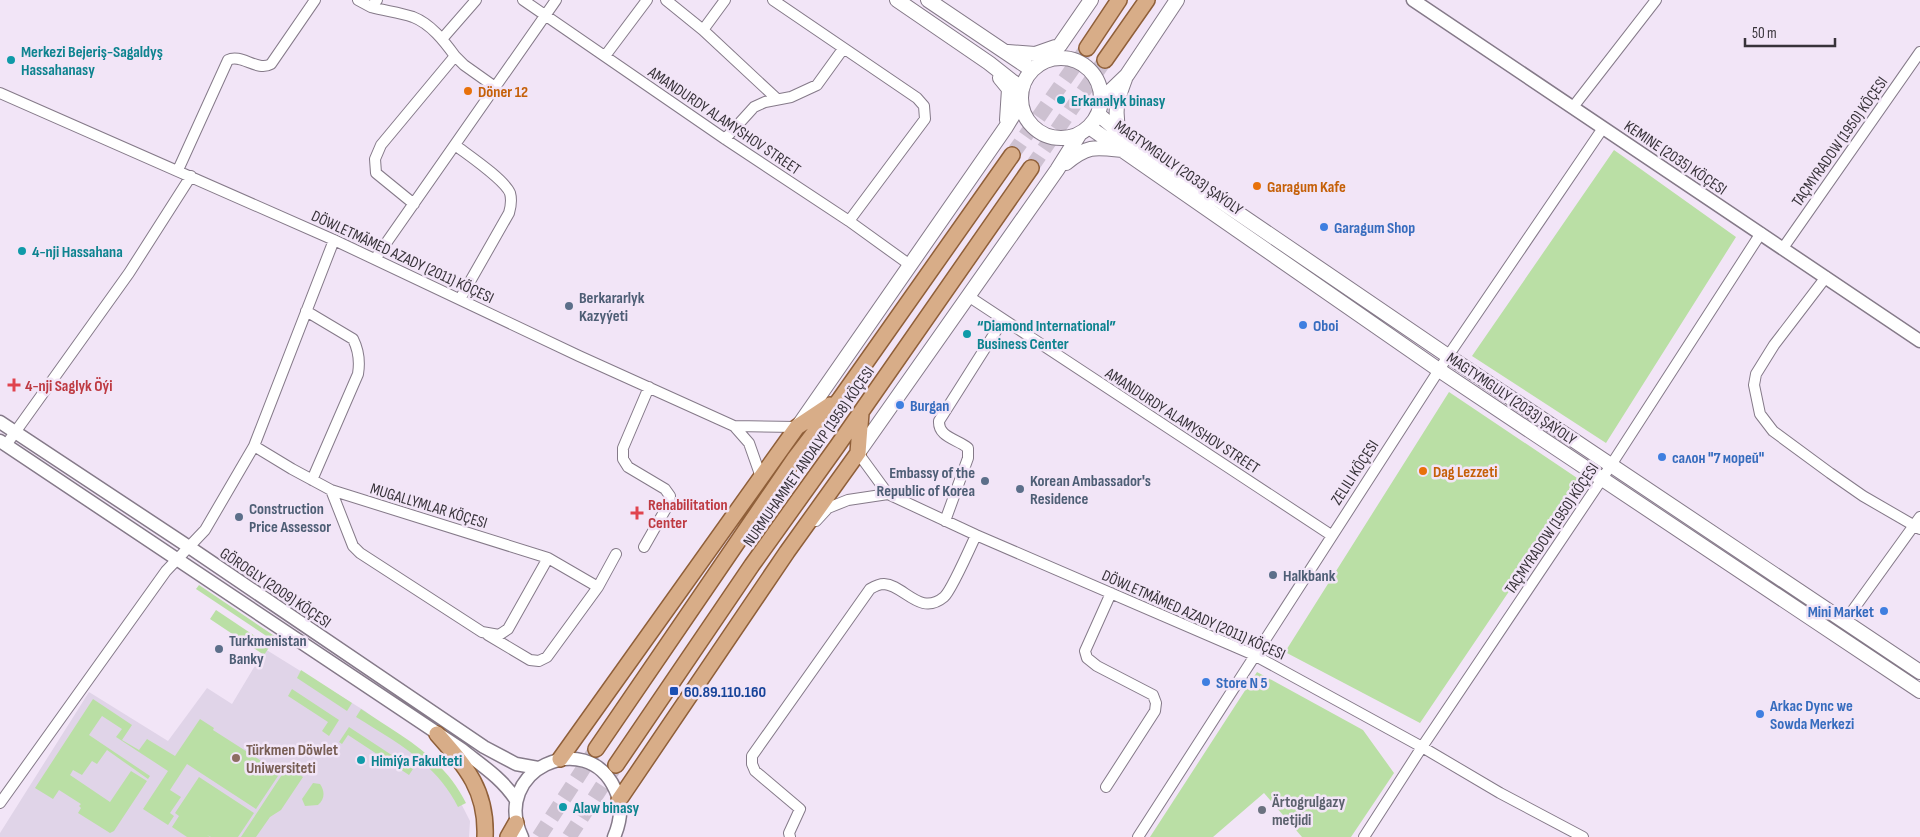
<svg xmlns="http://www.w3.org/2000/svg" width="1920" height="837" viewBox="0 0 1920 837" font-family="'Sofia Sans Condensed',sans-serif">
  <rect width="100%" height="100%" fill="#f2e5f7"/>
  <!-- education -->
  <path fill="#e0d4e8" d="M265,649L365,711L446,774L470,821L469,837H0V833L89,692L168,741L207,688L232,704Z"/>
  <!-- green -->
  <path fill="#badfa5" d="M1614,150L1736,237L1606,443L1472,356Z
    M1449,392L1583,482L1420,723L1285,652Z
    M199,585L276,637L278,640L277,643L196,589Z
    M216,610L270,646L264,655L210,619Z
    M301,670L352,703L347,711L297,678Z
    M1257,672L1363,730L1394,773L1351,837H1302L1264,793L1213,837H1150Z
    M292,689L339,720L329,736L322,731L328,722L288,696Z
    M93,699L132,725L122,740L139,750L147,739L175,756L200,719L214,728L213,730L280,773L256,809L187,764L170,790L181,797L170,813L174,816L168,825L143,809L168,771L116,737L122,729L102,716L89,735L150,776L148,779L107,750L97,764L92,761L82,775L73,770L70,775L110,802L131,771L147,781L114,831L110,833L78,813L81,808L79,806L81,804L59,790L53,799L35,788Z
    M361,709C403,737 443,757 466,803L458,807C436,763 396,742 356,717Z
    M349,727L413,769L409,775L348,735L342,744L339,742Z
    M287,767L303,777L281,810L270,817L256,837H241Z
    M199,777L254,813L238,837H211L207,835L210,837H187L172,827L179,816L175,813Z
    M313,783L320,784C325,791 325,799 318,805L305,806L302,799Z"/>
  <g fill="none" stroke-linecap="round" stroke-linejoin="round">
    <!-- primary-tunnel -->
    <path stroke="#cdc1d1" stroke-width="15" stroke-dasharray="15 8" stroke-linecap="butt" d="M1012,155L1087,48
      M1031,168L1105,60
      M539,837L596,749
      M569,837L616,765"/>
    <!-- minor casing -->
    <g stroke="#857a89" stroke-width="12">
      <path id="minor" d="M358,0L371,7L377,0
        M523,0L725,139L849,221L910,265
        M666,0L703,30
        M725,0L703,30L777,99
        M773,0L917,98L924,106L925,119L849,221
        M371,7C385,11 399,12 413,17C431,24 444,41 455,56
        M442,39L476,0
        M605,56L647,0
        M0,93L334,240L579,356L734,426L797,427
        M1573,107L1656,0
        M725,139L754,107L765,102L791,97L817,85L843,49
        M455,145C468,155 504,179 510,193C512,200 511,206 509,213L460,299
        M178,170L228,60C241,53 257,72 271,64L315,0
        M414,204L376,173L375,159L381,145L455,56L464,65L495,87
        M1783,248L1920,52
        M375,259L556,0
        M1826,277L1774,345L1756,374L1754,385L1760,414L1773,431L1830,473L1863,496L1920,529
        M968,296L1331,535
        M306,311L353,339C359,351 360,362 358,374L312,480
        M734,426L749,443L761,477
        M6,445L129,273L191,176
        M254,446L292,469L331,490L548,558L598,587
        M858,453L888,494L976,535L1254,655L1422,747L1500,793L1583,837
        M331,490L353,546L360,553L482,632L499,635L508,629L548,558
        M816,521L828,508L848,500L888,494
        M945,521L968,458V448C957,439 938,437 939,421L1003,320
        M644,547L668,505L670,496L665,489L628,467L623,459V448L649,387
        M1845,621L1920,517
        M488,635L530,660L539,661L547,657L598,587L616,554
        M1106,787L1155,711L1156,703L1153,695L1097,666L1087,658L1085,651L1111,593
        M0,803L166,571L205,530L254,446L334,240
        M790,837L789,833L800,809L755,771L752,764V756L870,589C875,586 879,584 884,584C904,585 920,617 944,597C951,591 971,546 976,535
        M1138,837L1448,356L1603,128
        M1364,837L1422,747L1602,479L1761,233"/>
    </g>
    <!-- tertiary casing -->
    <g stroke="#857a89" stroke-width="15">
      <path id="tertiary" d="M1413,0L1920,341
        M0,422L189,547L484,747L516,764L538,768
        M0,441L461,749C481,765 502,778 516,800
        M522,837C490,771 586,726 615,789C623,805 621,821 614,837"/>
    </g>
    <!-- secondary casing -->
    <g stroke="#857a89" stroke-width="16">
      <path id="secondary" d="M897,0L989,63L1022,89
        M928,0L1032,70
        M1008,52L1035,54L1055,47
        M1021 98a40 40 0 1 1 80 0a40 40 0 1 1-80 0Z
        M1044,61L1060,45L1091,0
        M1000,78L1009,89L1007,120
        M1101,100L1127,75L1177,0
        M1098,114L1119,132L1448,356L1920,672
        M1089,127L1439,370L1920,691
        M1119,132C1114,110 1117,100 1125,79
        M1066,163C1088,145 1095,147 1122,150
        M799,425L1006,127L1021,102
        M858,453L1057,170L1079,135"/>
    </g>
    <!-- primary casing -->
    <g stroke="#8f5f39" stroke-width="18">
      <path id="primary" d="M1087,48L1119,0
        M1105,60L1147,0
        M437,734C466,767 487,790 485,837
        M596,749L795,458L840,399L1012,155
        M560,759L797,427L830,405
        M616,765L752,565L838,445L1031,168
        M619,800L787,552L858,453L861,413
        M508,837L516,823"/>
    </g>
    <!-- minor -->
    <use href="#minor" stroke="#fff" stroke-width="10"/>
    <!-- tertiary -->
    <use href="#tertiary" stroke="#fff" stroke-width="12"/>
    <!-- secondary -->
    <use href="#secondary" stroke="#fff" stroke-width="14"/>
    <!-- primary -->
    <use href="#primary" stroke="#d8ad88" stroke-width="15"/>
  </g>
  <!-- markers -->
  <g fill="#0f9aa8" stroke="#f2e5f7" stroke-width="2">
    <circle cx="11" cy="60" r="5"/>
    <circle cx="1061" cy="100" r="5"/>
    <circle cx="22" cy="251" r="5"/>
    <circle cx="967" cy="334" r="5"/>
    <circle cx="361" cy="760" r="5"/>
    <circle cx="563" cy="807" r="5"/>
  </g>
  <g fill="#e8710a" stroke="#f2e5f7" stroke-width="2">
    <circle cx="468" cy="91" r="5"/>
    <circle cx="1257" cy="186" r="5"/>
    <circle cx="1423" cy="471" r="5"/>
  </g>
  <g fill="#3f7fe0" stroke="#f2e5f7" stroke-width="2">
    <circle cx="1324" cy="227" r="5"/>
    <circle cx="1303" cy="325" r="5"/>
    <circle cx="900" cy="405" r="5"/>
    <circle cx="1662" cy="457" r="5"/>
    <circle cx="1884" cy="611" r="5"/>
    <circle cx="1206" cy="682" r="5"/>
    <circle cx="1760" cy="714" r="5"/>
  </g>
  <g fill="#5c6f8a" stroke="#f2e5f7" stroke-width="2">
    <circle cx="569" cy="306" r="5"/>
    <circle cx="985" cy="481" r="5"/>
    <circle cx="1020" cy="489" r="5"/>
    <circle cx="239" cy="517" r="5"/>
    <circle cx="1273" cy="575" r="5"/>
    <circle cx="219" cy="649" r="5"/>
  </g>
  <g fill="#e0444e" stroke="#f2e5f7" stroke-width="2">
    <path d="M11.5 377.5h5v5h5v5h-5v5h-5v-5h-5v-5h5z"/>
    <path d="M634.5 505.5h5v5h5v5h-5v5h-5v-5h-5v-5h5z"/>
  </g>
  <rect fill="#1a4fb4" stroke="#f2e5f7" stroke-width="2" x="669" y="686" width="10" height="10" rx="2.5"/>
  <circle fill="#8d6e63" stroke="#f2e5f7" stroke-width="2" cx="236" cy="758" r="5"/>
  <circle fill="#6b7280" stroke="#f2e5f7" stroke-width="2" cx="1262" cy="810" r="5"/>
  <g text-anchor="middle" stroke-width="5" stroke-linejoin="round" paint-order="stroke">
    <!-- culture labels -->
    <g font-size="16" font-weight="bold" fill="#0d838f" stroke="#f2e5f7" text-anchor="start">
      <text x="21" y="57">Merkezi Bejeriş-Sagaldyş<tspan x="21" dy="18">Hassahanasy</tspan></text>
      <text x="1071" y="106">Erkanalyk binasy</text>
      <text x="32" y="257">4-nji Hassahana</text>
      <text x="977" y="331">“Diamond International”<tspan x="977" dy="18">Business Center</tspan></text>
      <text x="371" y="766">Himiýa Fakulteti</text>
      <text x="573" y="813">Alaw binasy</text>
    </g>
    <!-- food labels -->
    <g font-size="16" font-weight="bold" fill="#c56008" stroke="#f2e5f7" text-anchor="start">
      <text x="478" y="97">Döner 12</text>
      <text x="1267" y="192">Garagum Kafe</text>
      <text x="1433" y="477">Dag Lezzeti</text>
    </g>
    <!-- street labels -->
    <g font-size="16" fill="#38333a" stroke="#f2e5f7">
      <text transform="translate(725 120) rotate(34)" y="6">AMANDURDY ALAMYSHOV STREET</text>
      <text transform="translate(1839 141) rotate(-55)" y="6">TAÇMYRADOW (1950) KÖÇESI</text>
      <text transform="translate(1676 157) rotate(34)" y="6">KEMINE (2035) KÖÇESI</text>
      <text transform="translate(1179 167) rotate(35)" y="6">MAGTYMGULY (2033) ŞAÝOLY</text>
      <text transform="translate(403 256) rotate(25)" y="6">DÖWLETMÄMED AZADY (2011) KÖÇESI</text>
      <text transform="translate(1512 398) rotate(34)" y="6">MAGTYMGULY (2033) ŞAÝOLY</text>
      <text transform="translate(1183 420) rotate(33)" y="6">AMANDURDY ALAMYSHOV STREET</text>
      <text transform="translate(808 456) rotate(-55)" y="6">NURMUHAMMET ANDALYP (1958) KÖÇESI</text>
      <text transform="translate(1354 472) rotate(-57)" y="6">ZELILI KÖÇESI</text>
      <text transform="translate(429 505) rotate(17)" y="6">MUGALLYMLAR KÖÇESI</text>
      <text transform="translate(1551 528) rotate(-56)" y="6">TAÇMYRADOW (1950) KÖÇESI</text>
      <text transform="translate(276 587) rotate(34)" y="6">GÖROGLY (2009) KÖÇESI</text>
      <text transform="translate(1194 614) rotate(24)" y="6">DÖWLETMÄMED AZADY (2011) KÖÇESI</text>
    </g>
    <!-- shop labels -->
    <g font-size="16" font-weight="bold" fill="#366cbe" stroke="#f2e5f7" text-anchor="start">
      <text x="1334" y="233">Garagum Shop</text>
      <text x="1313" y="331">Oboi</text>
      <text x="910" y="411">Burgan</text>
      <text x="1672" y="463">салон "7 морей"</text>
      <text x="1874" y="617" text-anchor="end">Mini Market</text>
      <text x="1216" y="688">Store N 5</text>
      <text x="1770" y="711">Arkac Dync we<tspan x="1770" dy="18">Sowda Merkezi</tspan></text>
    </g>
    <!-- service labels -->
    <g font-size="16" font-weight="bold" fill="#4e5e75" stroke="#f2e5f7" text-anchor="start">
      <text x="579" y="303">Berkararlyk<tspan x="579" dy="18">Kazyýeti</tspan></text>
      <text x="975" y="478" text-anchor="end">Embassy of the<tspan x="975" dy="18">Republic of Korea</tspan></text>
      <text x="1030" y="486">Korean Ambassador's<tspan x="1030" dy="18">Residence</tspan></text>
      <text x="249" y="514">Construction<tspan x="249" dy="18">Price Assessor</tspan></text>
      <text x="1283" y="581">Halkbank</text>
      <text x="229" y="646">Turkmenistan<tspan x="229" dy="18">Banky</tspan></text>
    </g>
    <!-- health labels -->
    <g font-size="16" font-weight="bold" fill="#be3a42" stroke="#f2e5f7" text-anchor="start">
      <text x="25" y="391">4-nji Saglyk Öýi</text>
      <text x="648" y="510">Rehabilitation<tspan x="648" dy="18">Center</tspan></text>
    </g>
    <!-- transit labels -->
    <g font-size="16" font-weight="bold" fill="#164399" stroke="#f2e5f7" text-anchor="start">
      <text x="684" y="697">60.89.110.160</text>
    </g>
    <!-- education labels -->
    <g font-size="16" font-weight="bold" fill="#785e54" stroke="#f2e5f7" text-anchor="start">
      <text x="246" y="755">Türkmen Döwlet<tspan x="246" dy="18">Uniwersiteti</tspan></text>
    </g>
    <!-- worship labels -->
    <g font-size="16" font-weight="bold" fill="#5b616d" stroke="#f2e5f7" text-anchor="start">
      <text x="1272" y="807">Ärtogrulgazy<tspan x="1272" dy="18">metjidi</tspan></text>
    </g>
  </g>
  <!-- scale -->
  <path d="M1745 38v8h90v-8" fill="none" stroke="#38333a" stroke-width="2.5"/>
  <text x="1752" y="38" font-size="15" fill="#38333a" stroke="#f2e5f7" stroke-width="4" paint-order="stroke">50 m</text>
</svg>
